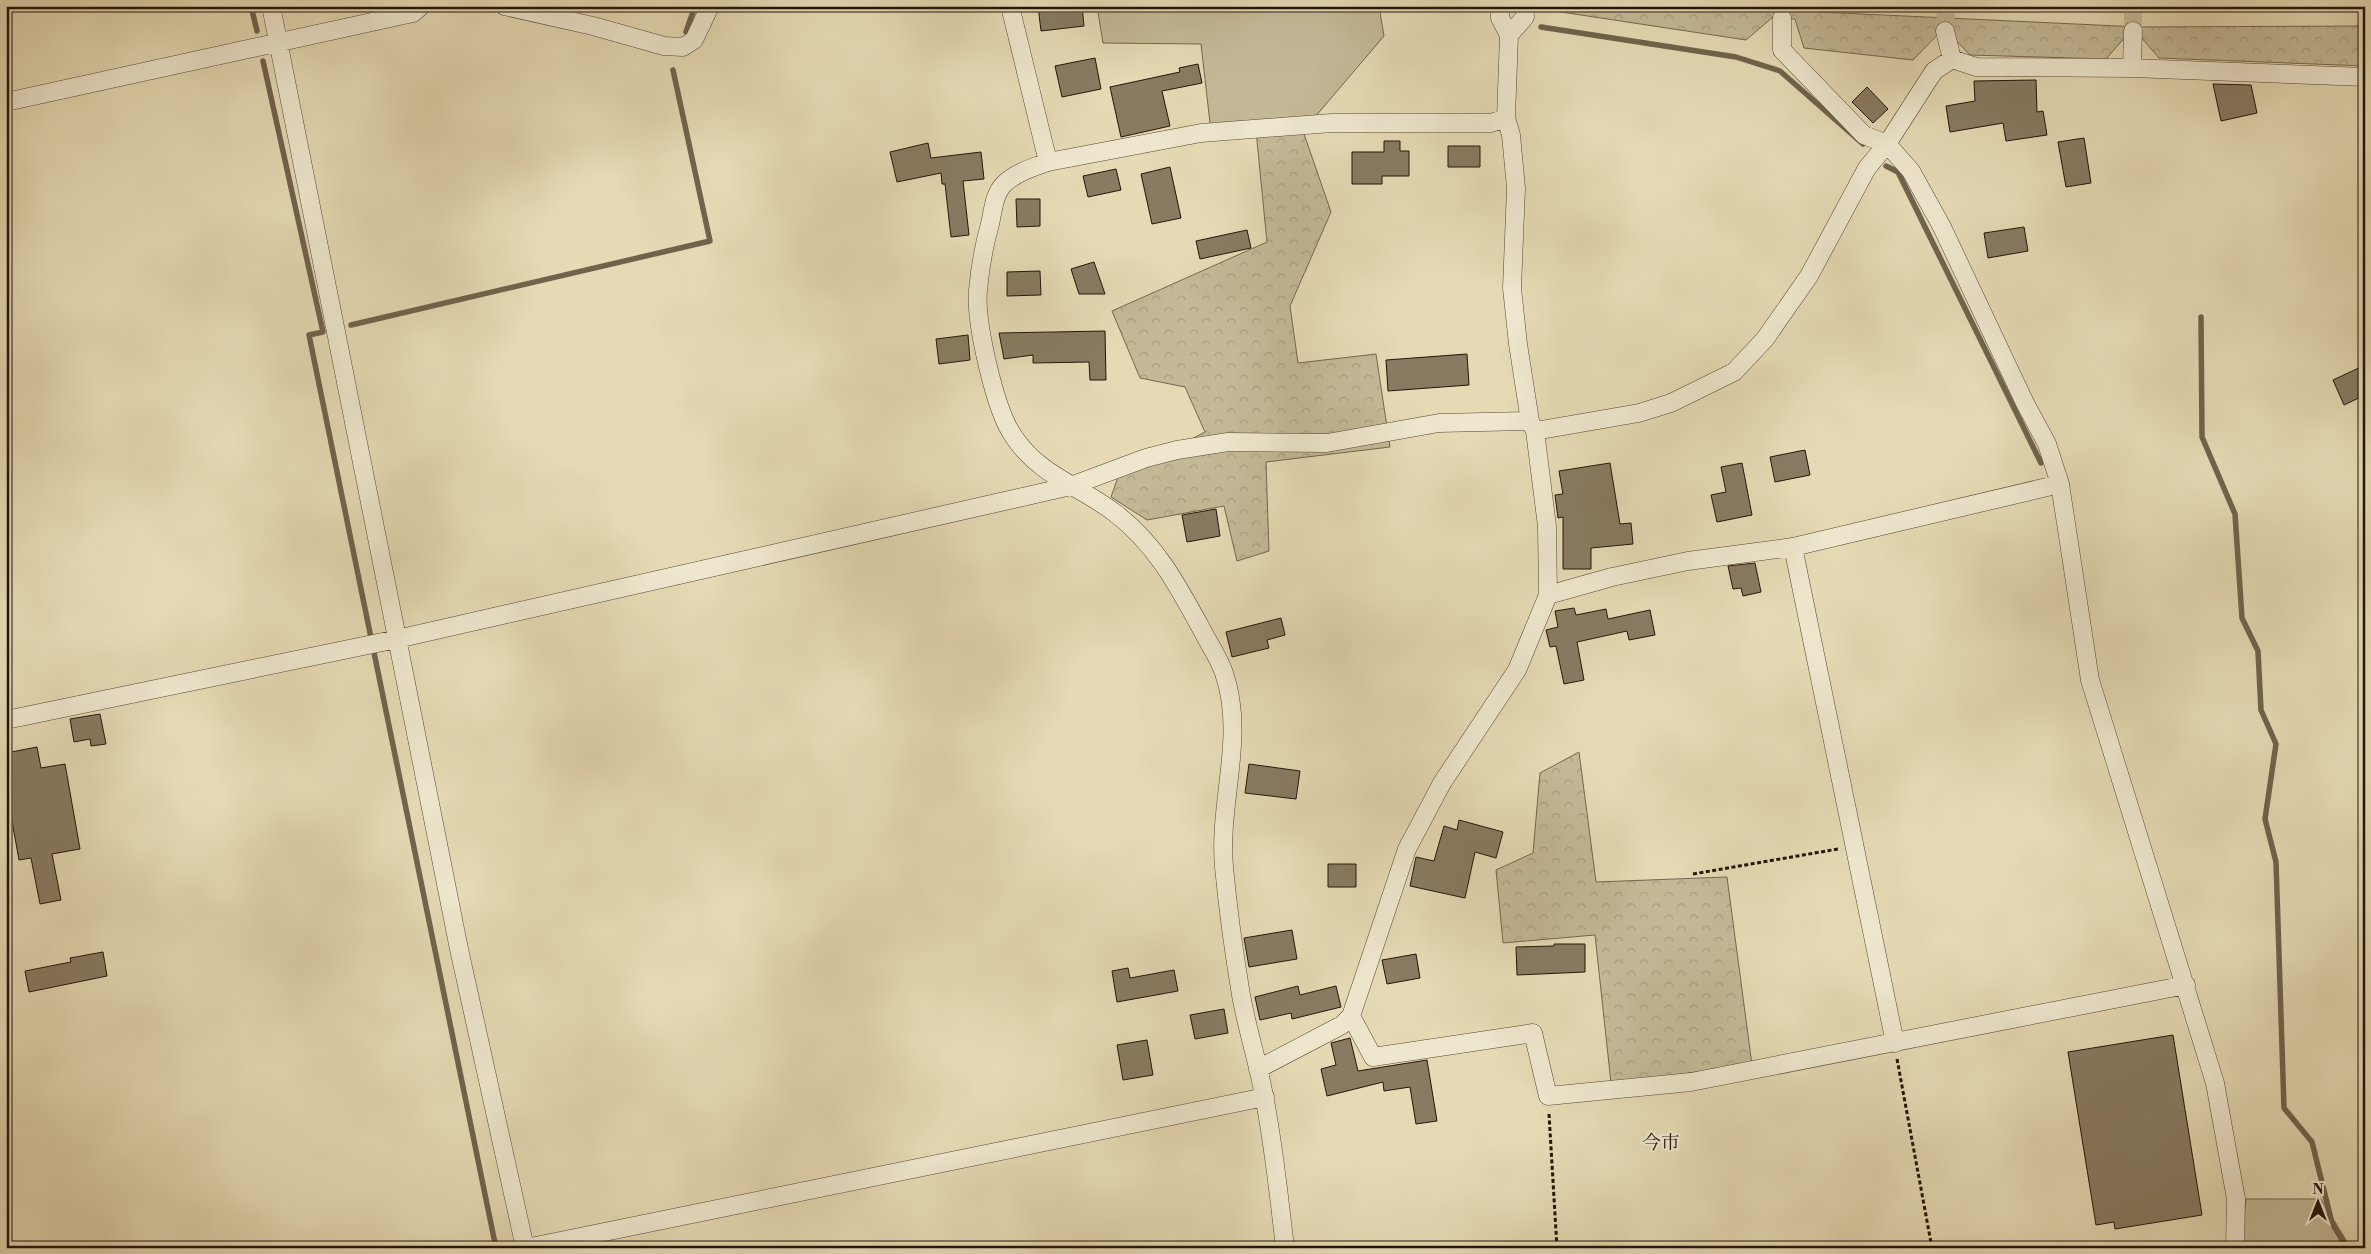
<svg xmlns="http://www.w3.org/2000/svg" width="2371" height="1254" viewBox="0 0 2371 1254" font-family="'Libre Bodoni','Noto Serif JP',serif">
  <defs>
    <pattern id="forest-crowns" width="20" height="18" patternUnits="userSpaceOnUse" patternTransform="scale(1.25)"><rect width="20" height="18" fill="#c4b997"/><path d="M2 6a3 3 0 1 1 6 0M12 15a3 3 0 1 1 6 0" fill="none" stroke="#a89e81"/></pattern>
  </defs>
  <rect width="100%" height="100%" fill="#e5dab4"/>
  <filter id="stains"><feTurbulence type="fractalNoise" baseFrequency=".004" numOctaves="4"/><feColorMatrix values="0 0 0 0 .2 0 0 0 0 .09 0 0 0 0 .02 0 0 0 .5 -.17"/></filter>
  <radialGradient id="worn" r=".72"><stop offset=".6" stop-color="#630" stop-opacity="0"/><stop offset="1" stop-color="#630" stop-opacity=".3"/></radialGradient>
  <!-- grass -->
  <path fill="#c4b997" stroke="#746750" d="M1097,6L1224,10L1232,6H1379L1384,36L1303,131L1211,132L1201,44L1103,43Z
    M2246,1199H2321L2351,1248H2240Z"/>
  <!-- forest -->
  <path fill="url(#forest-crowns)" stroke="#746750" d="M1546,6H1761L1819,12L2140,27L2365,26V66L2159,58L2133,28L2106,59L1970,55L1944,28L1913,60L1804,48L1795,19L1773,17L1746,40L1548,10Z
    M1256,131H1303L1331,212L1290,306L1298,363L1376,354L1390,447L1266,462L1269,551L1237,561L1224,506L1147,520L1111,497L1118,477L1205,432L1185,387L1140,378L1112,311L1267,242Z
    M1579,752L1596,882L1727,877L1752,1065L1611,1083L1595,935L1503,943L1496,870L1533,853L1540,773Z"/>
  <g fill="none" stroke-linecap="round" stroke-linejoin="round">
    <!-- stream -->
    <path stroke="#70634d" stroke-width="5.5" d="M251,6L257,31
      M1541,27L1736,57L1780,71L1863,144
      M686,32L695,6
      M263,61L323,332L309,335L496,1248
      M1886,166L1898,172L2041,463
      M2201,317L2202,437L2235,514L2242,618L2258,651L2261,710L2276,744L2265,819L2276,862L2284,1108L2312,1142L2332,1223L2347,1248
      M351,325L710,241L673,70"/>
  </g>
  <!-- building -->
  <path fill="#887b62" stroke="#23150a" d="M1038,6H1082L1084,26L1041,31Z
    M1095,58L1101,89L1062,97L1055,66Z
    M1198,64L1202,83L1162,91L1170,126L1121,137L1110,87L1180,72L1179,68Z
    M2036,80L2037,112L2043,111L2047,135L2006,141L2003,123L1950,132L1946,106L1975,101L1974,81Z
    M2213,84L2251,85L2257,113L2221,121Z
    M1867,87L1888,109L1873,123L1852,102Z
    M2084,138L2091,183L2066,187L2058,142Z
    M1384,141H1400V151H1409V176H1382V184H1352V152H1384Z
    M928,143L931,158L981,152L984,179L963,181L969,235L951,237L945,184H942L941,173L897,182L890,152Z
    M1448,146H1480V167H1448Z
    M1170,167L1181,218L1152,224L1141,174Z
    M1116,169L1121,190L1088,197L1083,176Z
    M1016,199H1040V226L1017,227Z
    M2024,227L2028,251L1988,258L1984,233Z
    M1247,230L1251,248L1200,259L1196,241Z
    M1094,262L1105,294H1079L1071,269Z
    M1040,271L1041,295L1007,296V272Z
    M1105,331L1106,380H1090L1089,362L1033,363V355L1004,359L999,333Z
    M968,335L970,360L939,364L936,339Z
    M1467,354L1469,385L1388,391L1386,360Z
    M2365,365V395L2344,405L2333,380Z
    M1805,450L1810,475L1775,482L1770,457Z
    M1610,463L1620,524L1631,523L1633,544L1591,548V569H1563V517L1558,518L1555,495L1563,494L1559,471Z
    M1742,463L1752,515L1717,522L1711,495L1726,492L1721,467Z
    M1216,509L1220,536L1187,542L1182,515Z
    M1755,563L1761,592L1743,596L1741,588L1733,589L1728,566Z
    M1574,608L1576,615L1606,609L1608,619L1650,610L1655,635L1629,640L1627,631L1577,642L1584,680L1564,684L1556,646L1550,647L1546,630L1558,627L1555,611Z
    M1281,618L1285,635L1267,640L1269,648L1232,657L1226,632Z
    M100,714L106,744L91,746L90,739L74,742L70,719Z
    M37,747L41,768L65,764L80,849L52,854L61,900L40,904L31,858L19,860L6,788V753Z
    M1249,764L1300,771L1296,799L1245,793Z
    M1459,820L1503,832L1496,858L1475,852L1465,898L1410,886L1416,857L1434,861L1444,826L1457,830Z
    M1328,864H1356V887H1328Z
    M1292,930L1297,959L1249,967L1244,938Z
    M1554,944H1585V972L1517,975L1516,947L1554,946Z
    M103,952L107,976L29,992L25,971L71,962L70,958Z
    M1416,954L1420,978L1387,984L1382,960Z
    M1128,968L1130,978L1174,970L1178,991L1117,1002L1112,971Z
    M1298,986L1300,995L1336,986L1341,1007L1292,1019L1291,1013L1260,1020L1255,997Z
    M1224,1009L1228,1033L1195,1039L1190,1015Z
    M2173,1035L2202,1215L2115,1229L2114,1222L2096,1225L2068,1052Z
    M1350,1038L1358,1071L1427,1060L1437,1121L1416,1124L1410,1087L1384,1091L1383,1082L1327,1096L1321,1069L1336,1065L1331,1043Z
    M1147,1040L1153,1075L1123,1080L1117,1045Z"/>
  <g fill="none" stroke-linecap="round" stroke-linejoin="round">
    <!-- street-tunnel -->
    <path stroke="#c8bc9a" stroke-width="18" stroke-dasharray="18 9" stroke-linecap="butt" d="M1945,31L1946,6
      M2133,31V6"/>
    <!-- street casing -->
    <g stroke="#544634" stroke-width="19">
      <path id="street" d="M271,6L459,949L525,1248
        M504,6L593,26L664,46L683,47L694,40L710,6
        M1010,6L1048,162C1034,167 1015,173 1004,184C994,194 993,211 990,224C984,245 980,268 978,290C975,322 995,411 1014,437C1040,476 1080,486 1115,513C1156,544 1178,586 1202,630C1209,644 1219,658 1224,673C1246,737 1218,802 1224,867C1228,910 1234,953 1241,995C1247,1029 1258,1062 1264,1096C1274,1146 1279,1197 1285,1248
        M1500,6V18L1509,35
        M1782,18V50L1864,135L1887,144L1911,171L1942,227L2025,403L2047,444L2060,484L2090,680L2215,1083L2236,1199L2235,1248
        M1945,31L1952,59
        M1952,59L1976,67L2132,68L2365,77
        M2132,68L2133,31
        M6,102L413,13L421,6
        M1048,162L1201,133L1332,123H1491L1506,118
        M1535,431L1639,413L1671,403L1734,372L1765,339L1809,276L1867,168L1887,144L1934,71L1952,59
        M1793,547L1895,1043
        M1548,595L1612,577L1688,561L1793,547L2060,484
        M6,720L397,639L1071,486L1146,458L1177,450L1228,442L1327,443L1439,423L1530,421
        M1351,1016L1373,1057L1533,1033L1548,1096L1691,1082L2186,985
        M1258,1069L1342,1025L1351,1016L1407,849L1442,783L1517,670L1548,595L1547,526L1535,431L1530,421L1518,344L1512,288L1516,188L1511,135L1506,118L1509,35L1525,17L1524,6
        M526,1248L1265,1097"/>
    </g>
    <!-- path -->
    <path stroke="#23150a" stroke-width="3" stroke-dasharray="4 2.5" stroke-linecap="butt" d="M1693,874L1838,849
      M1897,1059L1932,1248
      M1549,1114L1557,1248"/>
    <!-- street -->
    <use href="#street" stroke="#eee7ce" stroke-width="18"/>
  </g>
  <g text-anchor="middle" stroke-width="4.5" stroke-linejoin="round" paint-order="stroke">
    <!-- neighbourhood labels -->
    <g font-size="19" fill="#23150a" stroke="#eee7ce">
      <text x="1661" y="1149">今市</text>
    </g>
  </g>
  <!-- margin -->
  <rect width="2371" height="1254" fill="none" stroke="#e5dab4" stroke-width="25"/>
  <rect x="8" y="8" width="2356" height="1239" fill="none" stroke="#23150a" stroke-width="2.5"/>
  <rect x="12" y="12" width="2346" height="1229" fill="none" stroke="#23150a"/>
  <!-- north arrow -->
  <g transform="translate(2318 1202)" stroke="#eee7ce" stroke-width="4" paint-order="stroke">
  <path d="M0-4L9 19L0 12L-9 19Z" fill="#23150a"/>
  <text y="-8" font-size="14" font-weight="bold" text-anchor="middle" fill="#23150a">N</text>
  </g>
  <rect width="100%" height="100%" filter="url(#stains)"/>
  <rect width="100%" height="100%" fill="url(#worn)"/>
</svg>
